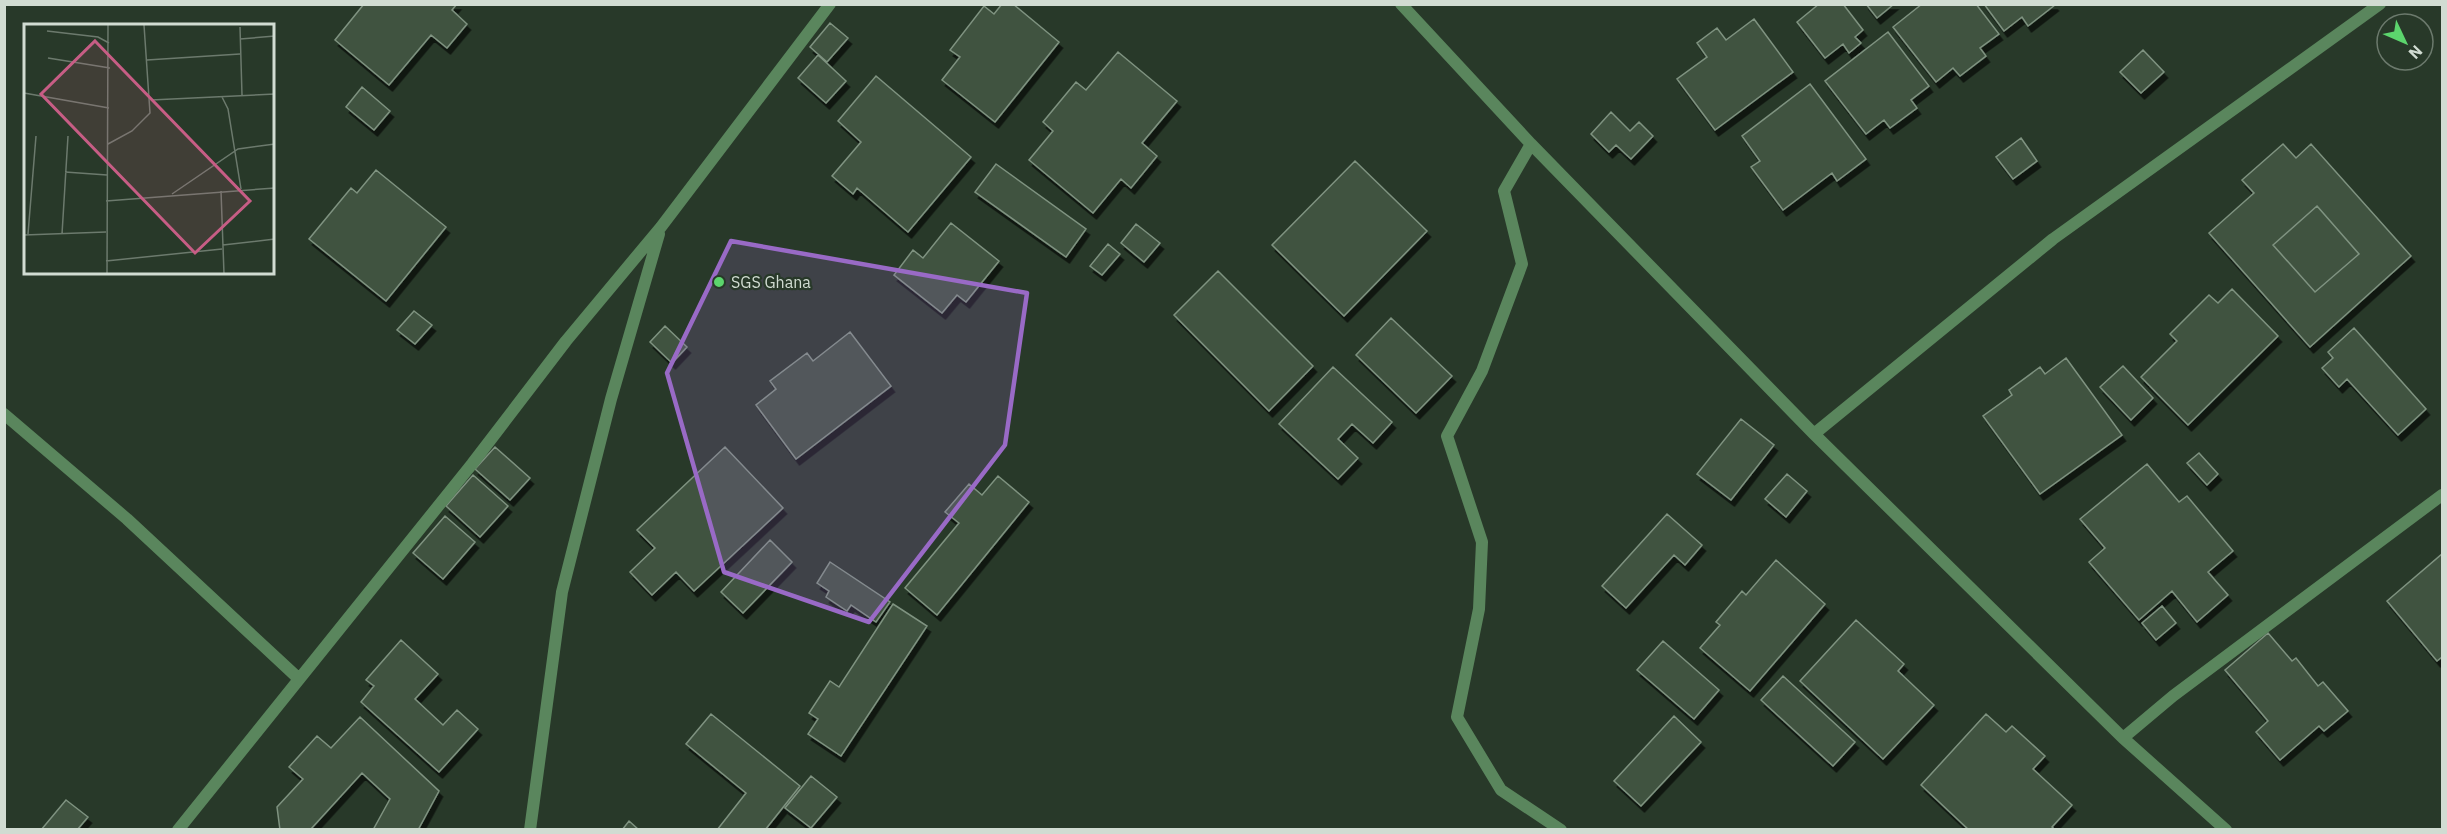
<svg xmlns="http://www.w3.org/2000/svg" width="2447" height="834" viewBox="0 0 2447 834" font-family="'IBM Plex Sans',sans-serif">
  <defs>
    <filter id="shadow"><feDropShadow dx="3.5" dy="6" stdDeviation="0" flood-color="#0009"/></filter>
  </defs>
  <rect width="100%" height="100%" fill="#283929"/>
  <!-- building -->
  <path fill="#405241" stroke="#7f9380" stroke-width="1.5" fill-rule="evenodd" filter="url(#shadow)" d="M364,4H457L452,10L467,24L447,48L431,35L389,85L335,40Z
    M1002,4H1013L1059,42L995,122L942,80L960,57L950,50L984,6L994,14Z
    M1819,4H1843L1863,30L1855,37L1861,43L1849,53L1843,44L1825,58L1797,22Z
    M1866,4H1894L1877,18Z
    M1922,4H1976L1999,34L1980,48L1986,56L1960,76L1953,68L1936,82L1893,27Z
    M1984,4H2054L2055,5L2028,26L2022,17L2004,31Z
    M1754,19L1793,72L1715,130L1677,79L1707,57L1697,43L1717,28L1726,40Z
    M830,23L848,38L827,62L810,47Z
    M1888,32L1929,86L1911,100L1917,108L1890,128L1884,120L1866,134L1825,81Z
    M2143,50L2164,72L2141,93L2120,72Z
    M1118,52L1177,101L1142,143L1157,156L1131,188L1121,179L1093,213L1029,160L1053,131L1043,122L1076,82L1086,90Z
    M818,55L846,81L826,103L798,78Z
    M876,76L971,157L908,232L857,188L853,194L832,176L861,142L838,121Z
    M1810,84L1866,159L1837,181L1832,173L1783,210L1751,167L1760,161L1742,136Z
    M362,87L390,111L374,130L346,107Z
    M1611,112L1630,131L1639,122L1653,136L1631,159L1616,145L1609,152L1591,134Z
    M2021,138L2037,161L2013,179L1996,157Z
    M2283,144L2296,158L2311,144L2411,256L2310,347L2209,233L2254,193L2242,180ZM2317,206L2359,254L2315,292L2273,245Z
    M1355,161L1427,231L1344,316L1272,245Z
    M996,164L1086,229L1066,257L975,192Z
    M376,170L446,227L386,301L309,239L351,188L357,193Z
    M2317,206L2359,254L2315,292L2273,245Z
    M951,223L999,261L966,302L957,295L942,313L894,275L913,250L923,258Z
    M1136,224L1160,243L1144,262L1121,243Z
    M1108,244L1120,254L1102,275L1090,266Z
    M1218,271L1313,366L1269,411L1174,315Z
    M2232,289L2278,336L2188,425L2141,377L2177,341L2170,334L2209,295L2218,303Z
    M414,311L432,325L415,344L397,330Z
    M1391,318L1452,376L1416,413L1356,355Z
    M665,326L687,347L672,363L650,342Z
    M2354,328L2426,409L2398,435L2347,379L2339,387L2322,368L2333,358L2328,352Z
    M850,332L891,386L796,459L756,405L776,389L770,381L807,353L813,361Z
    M2066,358L2122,435L2040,494L1983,416L2012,395L2009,390L2040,367L2045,374Z
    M2123,366L2153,398L2131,420L2100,387Z
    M1333,367L1392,422L1373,443L1352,424L1338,439L1358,458L1338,479L1279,424Z
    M1741,419L1774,445L1731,500L1697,474Z
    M495,447L530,478L510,500L475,469Z
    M725,447L783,508L694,591L676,572L652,595L630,572L655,548L637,530Z
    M2199,453L2218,474L2207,485L2187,463Z
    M2147,464L2179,502L2187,496L2233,551L2208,572L2228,595L2197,622L2172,591L2139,620L2089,562L2105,548L2080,519Z
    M1787,474L1807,491L1786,517L1765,499Z
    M473,475L508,506L480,537L446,506Z
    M998,476L1029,502L937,615L905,588L959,523L945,512L969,484L982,495Z
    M1667,514L1702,545L1685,565L1674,555L1626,608L1602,586Z
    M445,516L475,542L443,579L413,553Z
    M770,540L792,562L743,613L721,592Z
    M2442,554V657L2437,661L2387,601Z
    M1776,560L1825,604L1750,691L1700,648L1720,625L1716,622L1742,591L1746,595Z
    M830,562L890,602L876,622L851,605L847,611L826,597L829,591L817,583Z
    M893,604L927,626L841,756L808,734L818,719L809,713L830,681L839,687Z
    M2162,606L2176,623L2156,640L2142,623Z
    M1856,620L1904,664L1898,671L1934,705L1883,759L1800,681Z
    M2268,633L2292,661L2296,658L2318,686L2323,682L2348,711L2324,731L2319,726L2280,760L2256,732L2268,721L2225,670Z
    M401,640L438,674L415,699L443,725L457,710L478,729L439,772L361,702L374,686L366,680Z
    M1663,641L1719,690L1694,719L1637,670Z
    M1783,676L1855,742L1833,766L1761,700Z
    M711,714L800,786L765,830H717L746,793L686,744Z
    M1986,714L2006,732L2012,726L2045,756L2033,769L2072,805L2052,827L2055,830H1969L1921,785Z
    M1674,716L1701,742L1641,806L1614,781Z
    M360,717L439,791L418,830H373L390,799L362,773L310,830H280L277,807L303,779L289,767L317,736L331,748Z
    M811,776L837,797L811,828L785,808Z
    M66,800L88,817L77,830H41Z
    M629,821L639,830H622Z"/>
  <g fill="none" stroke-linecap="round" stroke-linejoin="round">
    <!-- minor -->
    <path stroke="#5a865d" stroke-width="12" d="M1401,4L1531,144L1814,434L2123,738L2226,830
      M1531,144L1504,191L1522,264L1482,371L1447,436L1482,542L1479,609L1457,717L1501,790L1561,830
      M4,414L127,519L298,678
      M1814,434L2053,239L2380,4
      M2123,738L2173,696L2442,495
      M178,830L472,464L566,341L661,227L830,4
      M530,830L562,592L611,399L659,234"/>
  </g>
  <!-- marked area -->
  <path fill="#996ac6" fill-opacity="0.2" stroke="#996ac6" stroke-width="4.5" stroke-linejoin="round" d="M731,241L1027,293L1005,445L869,622L724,572L667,373Z"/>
  <!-- markers -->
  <circle fill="#5cd56d" stroke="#283929" stroke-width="2" cx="719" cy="282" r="6"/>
  <g text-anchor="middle" stroke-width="4.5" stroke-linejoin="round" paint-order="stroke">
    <!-- poi labels -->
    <g font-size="16" fill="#d1dcd2" stroke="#283929" text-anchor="start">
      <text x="731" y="288">SGS Ghana</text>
    </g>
  </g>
  <!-- overview -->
  <g transform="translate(24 24)">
    <rect width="250" height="250" fill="#283929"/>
    <path fill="none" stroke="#6c7a6d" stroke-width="1.5" d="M216,3L218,71M23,7L74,13L85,19M216,15L251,12M24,34L86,44M123,36L216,30M0,69L85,84M198,73L204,85L217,165M127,76L251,70M84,120L108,107L126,89L120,1M41,148L83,151M197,167L200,250M148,170L214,125L251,120M82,177L251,164M4,210L12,112M38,210L44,112M0,211L82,208M199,221L251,215M82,237L198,225M83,250L84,1"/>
    <path fill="#c75d85" fill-opacity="0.15" stroke="#c75d85" stroke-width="3" d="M71,17L226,177L171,229L17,70Z"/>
    <rect width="250" height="250" fill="none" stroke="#d1dcd2" stroke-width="3"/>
  </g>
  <!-- border -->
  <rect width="2447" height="834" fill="none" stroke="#d1dcd2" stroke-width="12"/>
  <!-- north arrow -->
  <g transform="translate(2405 42) rotate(134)"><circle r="28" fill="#283929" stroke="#6c7a6d" stroke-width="1.5"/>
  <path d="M0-4.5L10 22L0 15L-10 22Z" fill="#5cd56d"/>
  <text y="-9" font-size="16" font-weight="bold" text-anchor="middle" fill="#d1dcd2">N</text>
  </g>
</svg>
